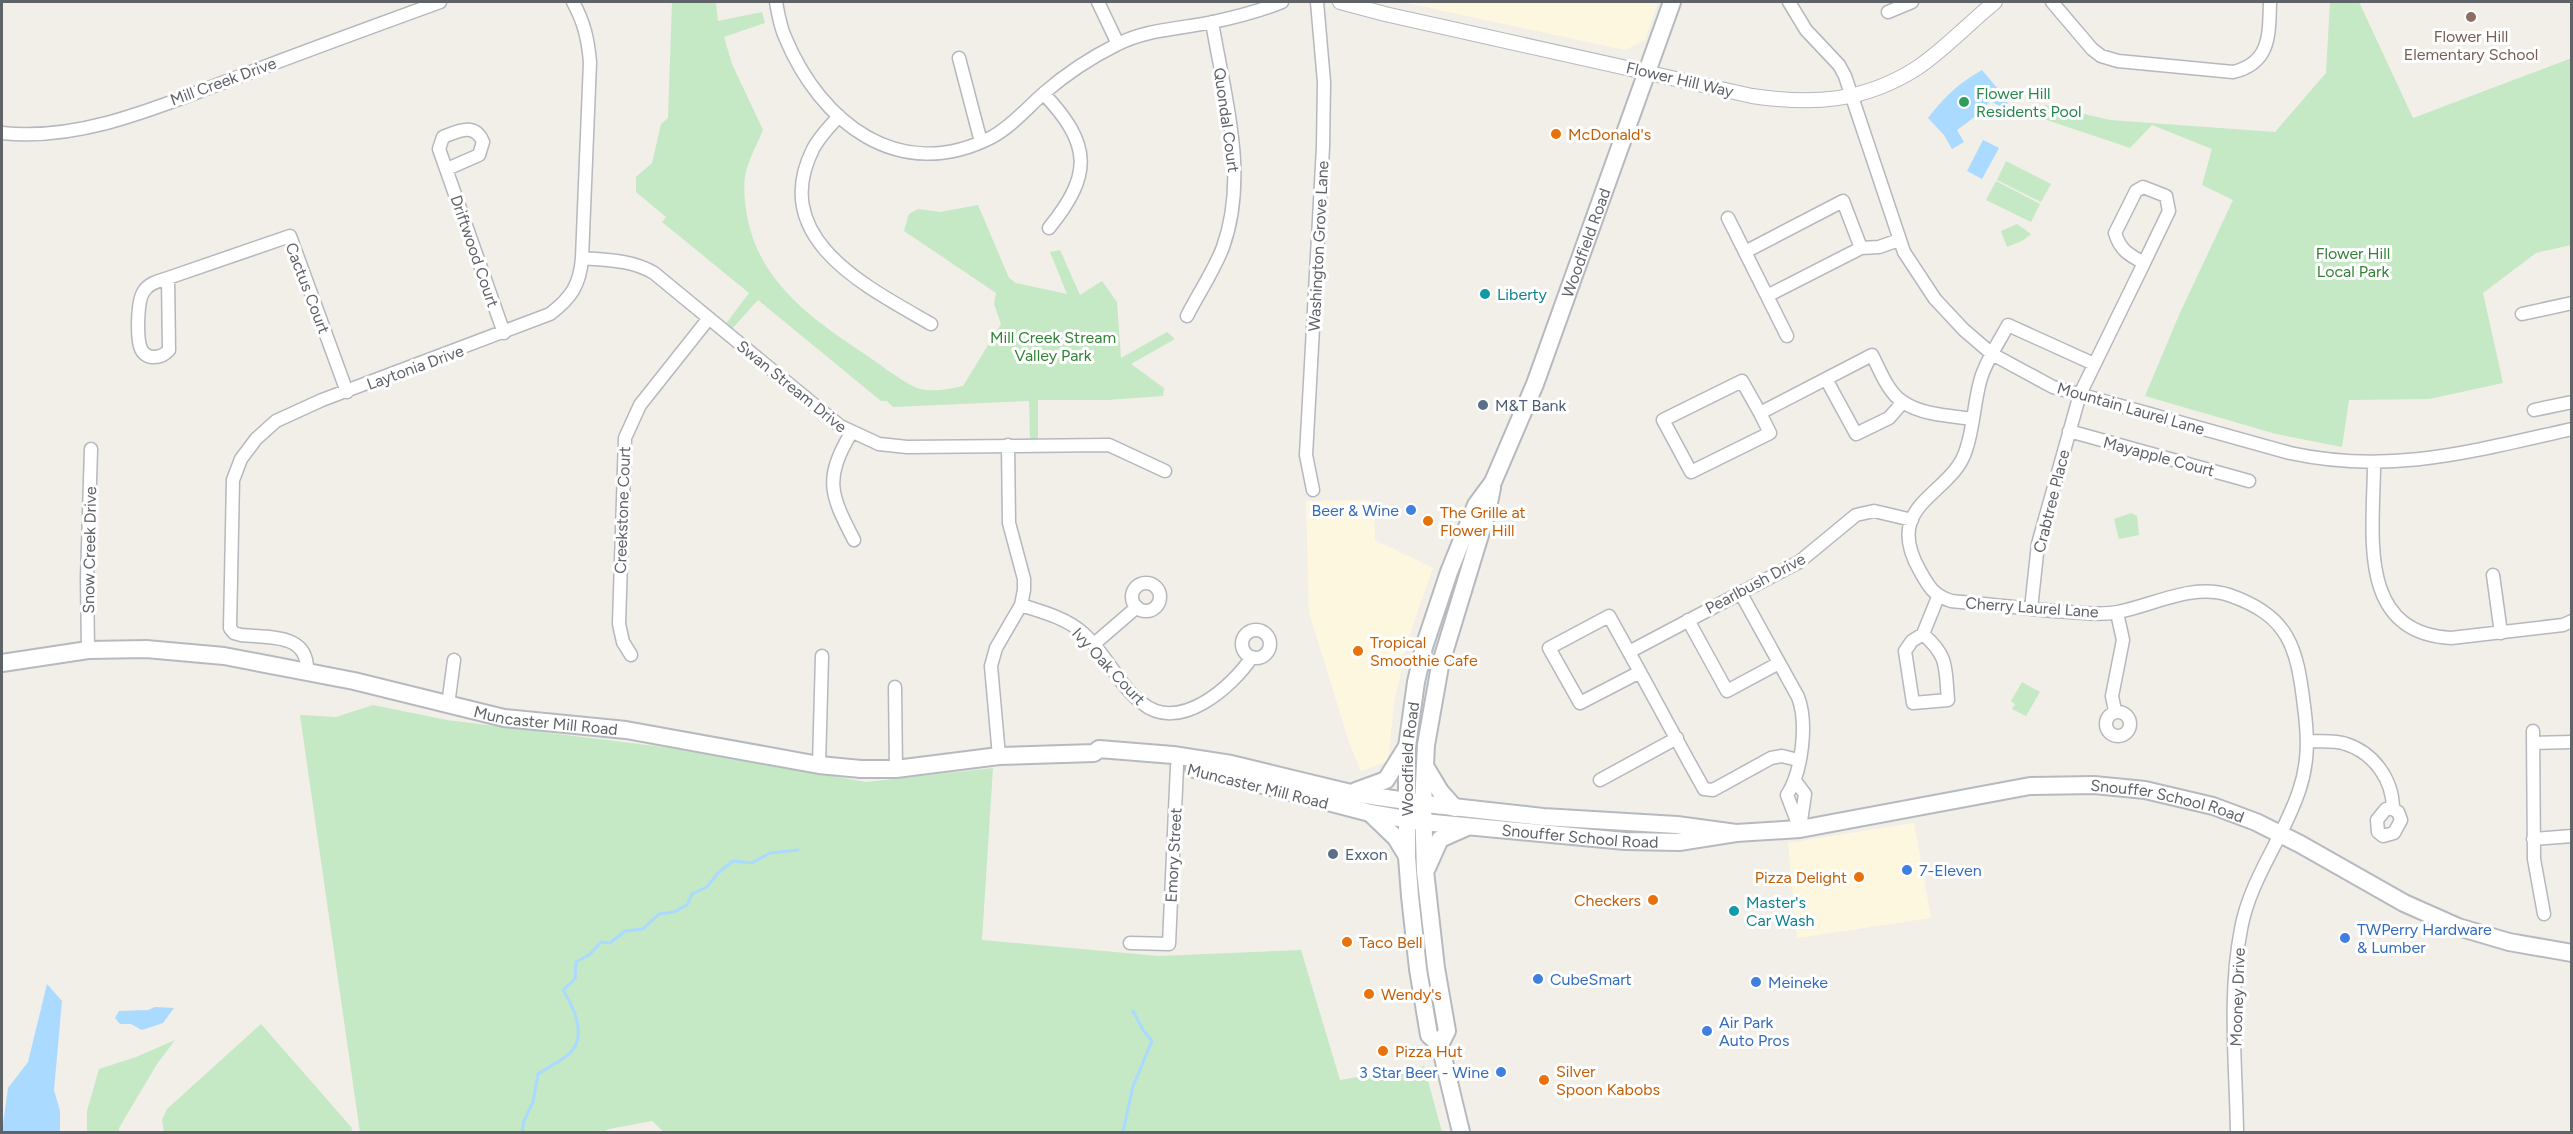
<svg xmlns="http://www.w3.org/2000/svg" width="2573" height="1134" viewBox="0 0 2573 1134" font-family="Figtree,sans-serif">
  <rect width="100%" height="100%" fill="#f1efe8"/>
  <!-- commercial -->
  <path fill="#fef7e0" d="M1402,2H1658L1645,40L1625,50Z
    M1369,500L1374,505L1375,540L1433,568L1409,636L1394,703L1388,761L1361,771L1349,742L1309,612L1306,501Z
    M1914,823L1931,918L1797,938L1788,843Z"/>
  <!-- green -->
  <path fill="#c5e8c5" d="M672,2H716L718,21L762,12L765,23L724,37L732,64L763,130C758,142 751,155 747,168C743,180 744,196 746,209C755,278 809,317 863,353C880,364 899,380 917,388C929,393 950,389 963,386L1001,324L994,304L996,293L904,231L909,214L918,209L940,212L978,205L1009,278L1016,283L1067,294L1050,252L1060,250L1080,295L1102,281L1117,302L1121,358L1167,332L1175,339L1131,364L1164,388L1163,396L1107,400H1038V439H1030L1029,401L893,407L887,401H881L758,300L731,330L725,325L749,293L662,222L666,217L636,192V177L652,163L661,124L668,118Z
    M2330,2H2359L2413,118L2572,58L2571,245L2536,253L2483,293L2503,383L2429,399L2349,400L2342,447L2276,434L2145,396L2179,315L2233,200L2202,185L2212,149L2152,125L2130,148L2041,118L2045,105L2110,120L2275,132L2326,73Z
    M2006,161L2051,184L2041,202L1997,180Z
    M1996,181L2040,204L2031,222L1986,200Z
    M2017,224L2031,234L2022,241L2007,247L2001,231Z
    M2131,513L2137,516L2139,535L2119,539L2114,519Z
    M2022,682L2040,692L2026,716L2012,709L2015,704L2011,701Z
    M373,705L447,720L671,748L866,782L993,768L982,940L1159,956L1301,950L1340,1080L1424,1066L1442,1132H664L652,1121L609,1129L604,1132H360L300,715L336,717Z
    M261,1024L352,1128L351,1132H164L162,1120L167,1109Z
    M175,1040L157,1064L119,1128V1132H87V1111L99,1069L136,1057Z"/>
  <!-- water -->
  <path fill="#aadaff" d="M1982,70L1998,89L2011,98L2004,108L1990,101L1980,113L1957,130L1964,142L1952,149L1944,135L1928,118C1944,97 1959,83 1982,70Z
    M1983,140L1999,148L1982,179L1967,171Z
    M47,984L62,1001L54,1090L60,1111V1132H2L8,1088L28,1062Z
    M155,1007L174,1008L163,1023L142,1030L131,1024H120L115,1018L119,1011L148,1010Z"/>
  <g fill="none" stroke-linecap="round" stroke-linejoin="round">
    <!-- stream -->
    <path stroke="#aadaff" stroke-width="3" d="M522,1132L524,1121L533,1102L538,1074C548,1067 562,1061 570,1053C588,1036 573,1006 563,990L575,979L576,962L589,955L601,942L610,943L625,931L643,929L659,914L674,912L687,905L692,894L707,887L718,873L733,861L752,863L770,853L798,850
      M1123,1132L1133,1086L1152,1041L1143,1030L1133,1011"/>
    <!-- minor casing -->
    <g stroke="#b5b8bc" stroke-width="15">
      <path id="minor" d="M776,2C778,13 780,26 785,37C820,122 899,185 992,137C1012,126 1027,108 1044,93C1066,74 1090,58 1116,45C1146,29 1180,29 1213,22C1236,17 1260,11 1282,2
        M1098,2L1118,44
        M1789,2L1806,30L1839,65L1845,76L1904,252L1935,299L1964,330L1992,354L2053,387L2290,453C2391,475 2473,451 2572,429
        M2052,2L2092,49L2101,56L2118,61L2233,72C2271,63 2269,34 2270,2
        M1888,12L1912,2
        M959,58L981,142
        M1044,94C1091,144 1093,174 1049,228
        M839,116C830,126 819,137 813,149C768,239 867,287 931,324
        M2,133C84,142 167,103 243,75C308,50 374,26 440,2
        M447,169L479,155L483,142C475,122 458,131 443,137L439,149L504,333
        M2143,187L2166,196L2169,211L2144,263C2129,255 2120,250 2115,233L2136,191Z
        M1728,218L1767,296L1861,248L1879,247L1899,240
        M1745,252L1843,201L1861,248
        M582,258C607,260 632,260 654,273L840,426L879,444L907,447L1109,445L1165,471
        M168,278L169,350C161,359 144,361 140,346C137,335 137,300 144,291C149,283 159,281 168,278L290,236L347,392
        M1767,296L1787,336
        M2522,314L2572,303
        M1187,316C1198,294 1214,271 1223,247C1249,174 1224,95 1212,22
        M2094,364L2008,325C1999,342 1987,359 1981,378C1974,401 1974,427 1966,450C1952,496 1881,503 1920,571C1929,587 1933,595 1951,601C1986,604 2021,608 2055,611C2076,612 2098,616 2118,612C2154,605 2192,583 2229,595C2290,616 2297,648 2304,706C2308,736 2309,762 2299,791C2283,839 2250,879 2241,929C2228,995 2236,1065 2237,1132
        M1826,379L1856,434L1889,418L1903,402
        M2534,410L2572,402
        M1760,413L1742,381L1663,420L1691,472L1770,433L1760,413L1872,355C1880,370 1888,393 1903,402C1922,415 1951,416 1973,419
        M2069,431L2249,481
        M851,433C824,479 830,494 854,540
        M2374,463C2374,531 2355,633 2451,638L2563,625L2572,621
        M1313,490L1306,455L1323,147L1324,82L1317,2
        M2493,575L2501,633
        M1132 597a14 14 0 1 1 28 0a14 14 0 1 1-28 0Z
        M1740,592L1798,697C1808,723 1802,772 1787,795L1800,829
        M1021,605C1043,612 1066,618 1083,633C1106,653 1118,685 1142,703C1179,734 1232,687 1252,657
        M2031,609L2038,544L2080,394L2144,263
        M1688,620L1727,691L1779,663
        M1242 644a14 14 0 1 1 28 0a14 14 0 1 1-28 0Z
        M1923,634C1949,657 1945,667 1948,700L1913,703L1905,651L1912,641L1923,634L1938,597
        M1094,644L1137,607
        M88,650L87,579L91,449
        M1629,652L1799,562L1856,515L1874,511L1912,520
        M631,655L623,642L619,624L625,438L640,405L709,318
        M307,672C309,633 270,638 241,635L234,633L230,628L233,480L241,459L256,439L276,421L322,400L550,314C571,298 580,285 582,258L590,62C588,39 584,22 573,2
        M1640,672L1580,703L1549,648L1609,616C1641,673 1672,732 1704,789L1713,790L1771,758L1782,756L1798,760
        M895,687L896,769
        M448,705L454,660
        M2115,711L2112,696L2123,640L2117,613
        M2106 724a12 12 0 1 1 24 0a12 12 0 1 1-24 0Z
        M2533,731L2534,859L2544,914
        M2308,741C2320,742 2335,740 2346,744C2374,753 2393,780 2393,809L2398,812L2401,820L2394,833L2383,836L2378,832L2377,820L2386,809H2393
        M2533,743L2572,742
        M999,756L991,666L996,648L1021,605L1024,590V579L1009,523L1008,445
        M819,765L822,656
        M1600,780L1677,738
        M1796,782L1805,794L1800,828
        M2533,839L2572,836
        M1130,943L1169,944L1177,766"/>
    </g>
    <!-- tertiary casing -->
    <g stroke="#b5b8bc" stroke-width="16">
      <path id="tertiary" d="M1340,2L1385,14L1752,96C1813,105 1864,102 1917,68C1944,50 1970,22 1995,2"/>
    </g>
    <!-- secondary casing -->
    <g stroke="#b6babf" stroke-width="20">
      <g id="secondary">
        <path id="s1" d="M2,663L88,650L146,649L224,656L354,681L504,718L626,730L819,765L861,769H896L999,756L1094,753L1099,749L1173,755L1231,764L1351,793L1435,805L1543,817L1677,825L1736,833"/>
        <path d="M1425,766L1440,791L1455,808"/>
        <path id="s2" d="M1194,769L1236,778L1370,813L1423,822L1625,841L1679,842L1736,833L1800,829L2030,786L2094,785L2145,790L2213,806L2256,822L2300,844L2404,903L2458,927L2509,942L2572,953"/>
        <path d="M1356,791L1386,780L1406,748"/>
        <path d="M1370,813L1396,838L1407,856"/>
        <path d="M1427,868L1440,839L1465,828"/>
        <path d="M1440,1045L1447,1031L1436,968L1425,871L1423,804L1426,745L1440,666L1487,512L1492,488"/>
        <path id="s3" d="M1461,1132L1440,1045L1429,1035L1418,969L1410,896L1407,857V747L1416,682L1424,647L1449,572L1476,505L1493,482L1535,384L1672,2"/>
      </g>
    </g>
    <!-- minor -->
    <use href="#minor" stroke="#fff" stroke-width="12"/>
    <!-- tertiary -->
    <use href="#tertiary" stroke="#fff" stroke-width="14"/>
    <!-- secondary -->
    <use href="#secondary" stroke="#fff" stroke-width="16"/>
  </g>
  <!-- markers -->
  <circle fill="#8d6e63" stroke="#fff" stroke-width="2" cx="2471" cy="17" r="6"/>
  <circle fill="#2e9e5b" stroke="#fff" stroke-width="2" cx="1964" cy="102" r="6"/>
  <g fill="#e8710a" stroke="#fff" stroke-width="2">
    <circle cx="1556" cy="134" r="6"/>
    <circle cx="1428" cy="521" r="6"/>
    <circle cx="1358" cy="651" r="6"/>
    <circle cx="1859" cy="877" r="6"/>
    <circle cx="1653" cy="900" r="6"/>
    <circle cx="1347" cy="942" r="6"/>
    <circle cx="1369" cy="994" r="6"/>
    <circle cx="1383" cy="1051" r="6"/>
    <circle cx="1544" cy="1080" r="6"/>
  </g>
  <g fill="#0f9aa8" stroke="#fff" stroke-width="2">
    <circle cx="1485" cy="294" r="6"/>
    <circle cx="1734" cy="911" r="6"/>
  </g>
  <g fill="#5c6f8a" stroke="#fff" stroke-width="2">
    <circle cx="1483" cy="405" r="6"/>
    <circle cx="1333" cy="854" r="6"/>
  </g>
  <g fill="#3f7fe0" stroke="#fff" stroke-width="2">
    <circle cx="1411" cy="510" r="6"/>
    <circle cx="1907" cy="870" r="6"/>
    <circle cx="2345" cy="938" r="6"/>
    <circle cx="1538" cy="979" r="6"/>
    <circle cx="1756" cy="982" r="6"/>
    <circle cx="1707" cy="1031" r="6"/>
    <circle cx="1501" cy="1072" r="6"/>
  </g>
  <g text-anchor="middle" stroke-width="6" stroke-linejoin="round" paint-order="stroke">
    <!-- education labels -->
    <g font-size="16" fill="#785e54" stroke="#fff">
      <text x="2471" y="42">Flower Hill<tspan x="2471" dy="18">Elementary School</tspan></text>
    </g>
    <!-- street labels -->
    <g font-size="16" fill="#5f6368" stroke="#fff">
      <text transform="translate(1680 79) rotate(13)" y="6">Flower Hill Way</text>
      <text transform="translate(223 81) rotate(-20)" y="6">Mill Creek Drive</text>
      <text transform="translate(1227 120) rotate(82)" y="6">Quondal Court</text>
      <text dy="6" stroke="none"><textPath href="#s3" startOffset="932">Woodfield Road</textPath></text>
      <text transform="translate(1318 246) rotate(-87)" y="6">Washington Grove Lane</text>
      <text transform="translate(475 251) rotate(71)" y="6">Driftwood Court</text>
      <text transform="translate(308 288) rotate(69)" y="6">Cactus Court</text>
      <text transform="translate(415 367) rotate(-20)" y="6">Laytonia Drive</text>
      <text transform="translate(792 386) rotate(39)" y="6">Swan Stream Drive</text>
      <text transform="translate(2131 408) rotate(16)" y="6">Mountain Laurel Lane</text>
      <text transform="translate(2159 456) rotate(15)" y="6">Mayapple Court</text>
      <text transform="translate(2051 501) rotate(-76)" y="6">Crabtree Place</text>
      <text transform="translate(622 510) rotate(-88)" y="6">Creekstone Court</text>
      <text transform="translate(89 550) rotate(-89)" y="6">Snow Creek Drive</text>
      <text transform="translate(1755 583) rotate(-28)" y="6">Pearlbush Drive</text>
      <text transform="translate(2032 607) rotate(4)" y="6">Cherry Laurel Lane</text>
      <text transform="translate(1109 666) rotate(47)" y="6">Ivy Oak Court</text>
      <text dy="6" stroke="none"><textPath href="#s1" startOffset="552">Muncaster Mill Road</textPath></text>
      <text dy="6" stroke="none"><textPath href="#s3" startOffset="382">Woodfield Road</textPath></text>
      <text transform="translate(1258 786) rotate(14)" y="6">Muncaster Mill Road</text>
      <text dy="6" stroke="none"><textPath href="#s2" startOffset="987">Snouffer School Road</textPath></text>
      <text dy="6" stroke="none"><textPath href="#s2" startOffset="393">Snouffer School Road</textPath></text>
      <text transform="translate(1173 855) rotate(-87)" y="6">Emory Street</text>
      <text transform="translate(2237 997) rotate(-88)" y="6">Mooney Drive</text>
    </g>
    <!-- leisure labels -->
    <g font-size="16" fill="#27864d" stroke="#fff" text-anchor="start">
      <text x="1976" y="99">Flower Hill<tspan x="1976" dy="18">Residents Pool</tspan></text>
    </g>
    <!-- food labels -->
    <g font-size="16" fill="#c56008" stroke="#fff" text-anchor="start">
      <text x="1568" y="140">McDonald's</text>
      <text x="1440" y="518">The Grille at<tspan x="1440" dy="18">Flower Hill</tspan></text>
      <text x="1370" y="648">Tropical<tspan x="1370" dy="18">Smoothie Cafe</tspan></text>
      <text x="1847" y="883" text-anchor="end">Pizza Delight</text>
      <text x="1641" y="906" text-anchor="end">Checkers</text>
      <text x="1359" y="948">Taco Bell</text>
      <text x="1381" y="1000">Wendy's</text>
      <text x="1395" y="1057">Pizza Hut</text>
      <text x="1556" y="1077">Silver<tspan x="1556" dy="18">Spoon Kabobs</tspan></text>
    </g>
    <!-- park labels -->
    <g font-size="16" fill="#348238" stroke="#fff">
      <text x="2353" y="259">Flower Hill<tspan x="2353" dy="18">Local Park</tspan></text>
      <text x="1053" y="343">Mill Creek Stream<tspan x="1053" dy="18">Valley Park</tspan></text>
    </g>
    <!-- culture labels -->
    <g font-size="16" fill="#0d838f" stroke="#fff" text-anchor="start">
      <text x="1497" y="300">Liberty</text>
      <text x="1746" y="908">Master's<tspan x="1746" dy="18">Car Wash</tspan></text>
    </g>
    <!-- service labels -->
    <g font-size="16" fill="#4e5e75" stroke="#fff" text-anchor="start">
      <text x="1495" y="411">M&amp;T Bank</text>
      <text x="1345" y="860">Exxon</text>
    </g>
    <!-- shop labels -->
    <g font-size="16" fill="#366cbe" stroke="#fff" text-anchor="start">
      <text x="1399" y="516" text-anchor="end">Beer &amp; Wine</text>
      <text x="1919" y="876">7-Eleven</text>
      <text x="2357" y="935">TWPerry Hardware<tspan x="2357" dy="18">&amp; Lumber</tspan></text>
      <text x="1550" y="985">CubeSmart</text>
      <text x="1768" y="988">Meineke</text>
      <text x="1719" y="1028">Air Park<tspan x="1719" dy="18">Auto Pros</tspan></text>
      <text x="1489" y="1078" text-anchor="end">3 Star Beer - Wine</text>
    </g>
  </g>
  <!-- border -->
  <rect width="2573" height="1134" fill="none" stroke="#5f6368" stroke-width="6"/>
</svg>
